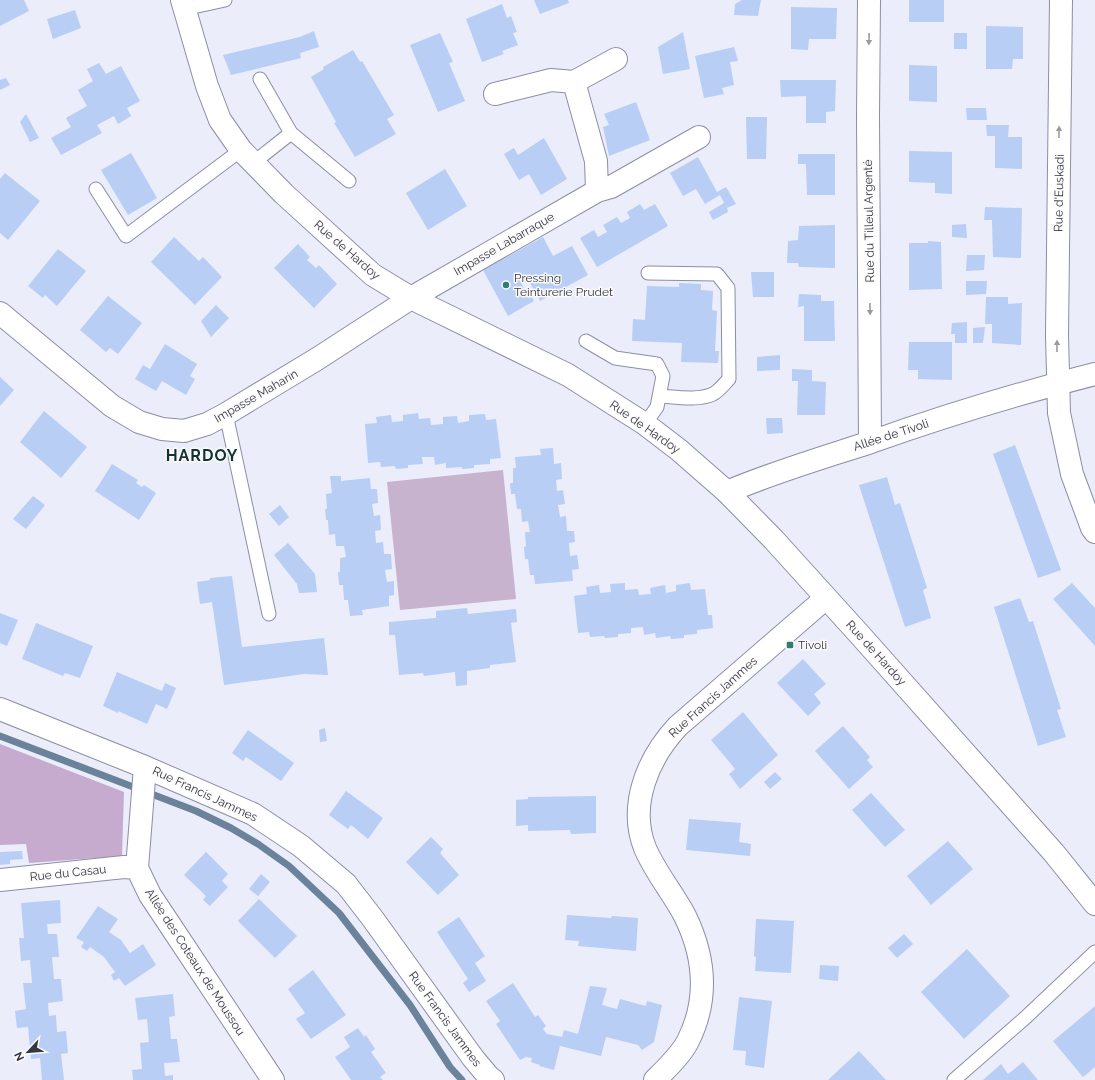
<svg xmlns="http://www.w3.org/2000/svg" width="1095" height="1080" viewBox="0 0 1095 1080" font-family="Raleway,sans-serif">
  <rect width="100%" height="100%" fill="#ebedfb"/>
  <!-- green -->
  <path fill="#c8b3ce" d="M503,470L516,599L400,610L387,482Z"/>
  <!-- forest -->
  <path fill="#c6abcf" d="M0,744L124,792L122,856L29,863L26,844L0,845Z"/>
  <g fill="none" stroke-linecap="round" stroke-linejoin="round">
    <!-- stream -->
    <path stroke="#6a839a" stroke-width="7" d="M0,736L196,811L231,828L258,844L289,866L339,913L410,1005L450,1067L462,1080"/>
  </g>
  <!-- building -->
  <path fill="#b8cef4" d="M0,0H24L29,11L0,26Z
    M534,0H568L569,3L540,14Z
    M742,0H761L758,16L734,15L735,4Z
    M909,0H944V22H909Z
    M502,4L507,18L511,16L517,32L513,33L518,45L502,51L504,54L482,62L466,19Z
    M791,7L837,8L836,39H809L808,50L791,49Z
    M75,10L81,28L53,39L47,19Z
    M986,26L1023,27V59H1013L1012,69H986Z
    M314,31L319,47L300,53L301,58L231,75L223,55L300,37Z
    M683,32L690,69L663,74L658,47Z
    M440,33L453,62L449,63L465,101L438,112L410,45Z
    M954,33H967V49H954Z
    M734,47L738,61L730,62L734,85L722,88L724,94L704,98L695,56Z
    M353,50L360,62L362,61L394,115L387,119L396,134L355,157L334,123L336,122L311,77L324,69L323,67Z
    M99,63L106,74L121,66L140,101L127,108L131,116L118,124L114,116L97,125L102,133L61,155L51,138L71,127L66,118L87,106L78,90L93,81L87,69Z
    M909,65L937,66V102L909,101Z
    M6,78L10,85L0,90V80Z
    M780,80H836L835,111L826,112V123H806V96L781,97Z
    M636,102L650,140L609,156L603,127L609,125L604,114Z
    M966,108H986L987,120H967Z
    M26,114L39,138L30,142L20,122Z
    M746,117H767L766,159H747Z
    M986,125H1009L1008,137H1022V169L995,168V136H987Z
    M544,138L567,179L541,195L529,174L519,180L504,154L514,148L518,155Z
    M909,151L952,152V194L935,193V183L909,182Z
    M131,153L157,198L128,215L101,170Z
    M798,154H835V195H807L806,164H798Z
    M698,157L717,192L726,187L736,204L727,208L728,212L713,220L709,212L724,203L720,195L705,204L696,189L683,196L670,173Z
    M445,169L467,206L428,230L406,193Z
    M5,173L40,201L8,240L0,233V179Z
    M640,204L644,210L655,204L668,226L597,267L580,238L594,230L598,237L607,232L603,225L617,217L621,223L630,218L627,212Z
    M985,207L1022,208L1021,258L993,257L992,220H984Z
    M966,224L967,238L952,237V225Z
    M835,225V268L799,267L798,263H787L788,241L798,240L799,226Z
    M174,237L199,261L203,257L222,277L195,305L151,262Z
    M543,237L553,256L572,246L588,275L540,301L529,281L526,283L521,274L517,276L525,290L528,288L534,301L508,316L483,270Z
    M928,241L941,242L942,289L909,290V243H928Z
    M298,244L310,257L307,260L316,268L319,265L337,284L314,308L274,268Z
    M58,249L86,271L57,306L45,295L43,298L28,286Z
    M967,255H985L984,270L966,271Z
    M751,272H774V297H753Z
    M966,281H987L986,294L966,295Z
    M679,283L701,284V290L713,291L712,310L717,311L715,351H719L718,363L681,362L682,343L632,341L633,319L645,320L647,286L679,287Z
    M799,294L821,295V301H834L835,341H804V306L798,307Z
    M108,296L142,323L118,354L110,348L106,352L80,330Z
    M986,297H1008V304L1022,303L1021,345L992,343V324H985Z
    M216,305L229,318L211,337L201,321Z
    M967,322V343H955V334H951L952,323Z
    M985,327L983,343H973V328Z
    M909,342H952V380L918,379V370H908Z
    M165,344L197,364L190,376L195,379L186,395L162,381L156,391L135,379L143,365L150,369Z
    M780,355V370L757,371V357Z
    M792,369L812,370V381L826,382L825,415H797L798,381H792Z
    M0,377L14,390L0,406Z
    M44,411L87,447L61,478L20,442Z
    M418,413L419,419L430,418L431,425L443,424V417L457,416L458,423L469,421V415L485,414L486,420L496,419L501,458L490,459V464L474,465V468L462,469V467L446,468V463L435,465L434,457H422L423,464L408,465V468L396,469L395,466L381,467L380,462L368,463L365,424L377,423L376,417L391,415L392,422L403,421V415Z
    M766,418H782L783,433L767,434Z
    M1015,445L1061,570L1038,578L993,454Z
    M553,448L554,464L561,463L562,479L556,480L557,491L563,490L565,504L558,505L560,517L566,516L567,531H574L575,542L569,543L570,556L577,555L579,569L572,570L573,581L535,584L534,575H530L528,559H525L524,547L526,546L525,532H530L528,521L522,522L521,509H517L515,494H511L510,483H513V468H516L515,457L541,455L540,449Z
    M112,464L138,480L136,483L142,487L144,485L156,493L139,520L95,491Z
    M330,476H341V481L370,478L371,489H377L378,503L372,504L374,516L380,515L381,530L375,531L376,543L383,542L384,554H391L392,569L385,570L387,582L394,581V595L389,596V606L362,610L363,615L350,616L348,600H344L343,585H339L338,572H340V558L346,557L344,546H336L335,534L329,535L328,520H326L325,509H327L326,494L332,493Z
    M887,477L895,505L900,503L927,588L923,590L931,618L905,627L859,485Z
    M33,496L45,505L26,529L13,519Z
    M280,505L289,517L279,526L269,514Z
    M288,543L315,574L317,592L299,593L297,584L274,555Z
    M232,576L242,647L324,638L328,675L304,674L224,685L212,602L200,604L197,582L210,580V578Z
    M625,583V590L638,589L639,595L651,594L650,588L665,585L666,593L676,591V585L690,583L691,590L705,589L708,615H712L713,628L697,630V634L684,635V638L671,639L670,636L656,638L655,633L644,635L643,627L631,628V633L618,634V637L605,638L604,636L590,637L589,632L578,633L574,596L587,594L586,587L599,585L600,593L611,592L610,584Z
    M1072,583L1095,608V646L1053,599Z
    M1020,598L1029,622L1033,621L1061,709L1057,710L1066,737L1038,746L994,607Z
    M467,608L468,614L516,609L517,622L511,623L516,662L490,665V668L467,671V685L456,686L455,672L424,676L423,673L399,675L395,635H389V622L436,618V611Z
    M0,613L18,620L7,646L0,643Z
    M36,623L93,646L80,678L65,673L63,676L22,659Z
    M803,659L826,684L814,694L821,703L808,716L777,683Z
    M117,672L162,691L165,683L176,688L167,709L156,704L147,724L118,711V713L103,706Z
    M743,712L778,755L740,789L729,774L735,769L711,740Z
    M843,726L870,757L867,760L873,767L849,789L815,751Z
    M325,728L327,741L320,742L319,730Z
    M248,730L294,763L281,781L246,757L243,761L232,753Z
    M775,772L782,779L770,789L764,782Z
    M346,791L383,818L368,839L351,825L348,829L329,815Z
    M871,793L905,830L885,847L852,810Z
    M596,796V833L571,834L570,830L528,831V825L516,826V800L528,799V797Z
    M689,819L741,823L739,842L751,844L750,856L686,850Z
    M431,837L443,849L440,853L459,875L438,895L406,862Z
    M948,841L973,869L931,905L907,876Z
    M22,851L23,859L10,860V864L0,865V852Z
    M206,852L228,874L222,881L228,887L210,906L203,900L206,896L184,875Z
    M261,874L270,882L258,896L249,889Z
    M259,899L297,936L275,958L238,921Z
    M60,900L61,923L47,924L48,934H57L59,957H52L54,979H61L63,1001L48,1003L49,1016L56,1015L57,1032L66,1031L68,1053L61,1054L64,1080H42L40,1058L31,1059L28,1027L17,1028L15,1011L26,1009L23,983H32L30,960L21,961L19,938H24L21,903Z
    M98,906L118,919L109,932L121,940L130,953L143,944L156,965L125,986L119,978L114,981L111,975L115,972L104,957L90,947L87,951L81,947L84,942L76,938Z
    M567,915L611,918L612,916L638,918L636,951L578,946L579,941L565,940Z
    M459,917L485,956L475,963L486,981L469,992L463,983L468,979L437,932Z
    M756,919L794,921L791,973L755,971L756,957L754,956Z
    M904,934L913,944L897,958L888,948Z
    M967,949L1010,996L964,1039L921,992Z
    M820,965L839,966L838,981L819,979Z
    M313,970L346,1015L311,1039L296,1019L305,1013L288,989Z
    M513,983L535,1017L538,1015L546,1026L543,1029L547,1034L562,1037L564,1030L578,1034L590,986L607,988L602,1005L617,1009L620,999L646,1006L647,1001L662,1005L654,1042L642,1050L638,1045L606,1037L601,1056L560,1046L554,1070L539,1066L540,1065L531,1062L532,1058L526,1057L520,1060L496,1024L500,1021L486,1001Z
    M173,994L175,1016L169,1017L171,1039H177L180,1062L164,1063L165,1076L173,1075V1080H133L132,1070L142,1069L140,1043L149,1042L147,1019L138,1020L135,998Z
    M739,997L772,1001L764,1068L745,1065L746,1051L733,1050Z
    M1095,1006V1067L1083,1077L1053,1041Z
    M358,1028L364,1037L366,1035L375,1049L371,1052L386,1073L380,1077L383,1080H351L335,1057L350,1047L344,1037Z
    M859,1051L886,1080H828Z
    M1023,1062L1038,1080H983L1001,1064L1008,1074Z"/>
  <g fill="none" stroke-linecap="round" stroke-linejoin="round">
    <!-- lane casing -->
    <g stroke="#8c8ea4" stroke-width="15">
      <path id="lane" d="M184,9L225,0
        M260,79L291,133
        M253,163L291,133L349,181
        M96,189L126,236L241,150
        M648,273L717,274L728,288L729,379C724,384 719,391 713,394C698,401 676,397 659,396
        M586,341L615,358L657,364L663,376L657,407L645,424
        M226,414L269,614
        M954,1080L1025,1018L1095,952"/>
    </g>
    <!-- street casing -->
    <g stroke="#8c8ea4" stroke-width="24">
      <path id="street" d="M869,0L868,117L870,442
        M1061,0L1057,335L1059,413L1072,474L1092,528L1095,532
        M574,82L616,59
        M597,191L611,187L699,137
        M0,313L112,406L139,422L162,429L184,431L207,424L226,414L317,359L411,298L597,191L596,161L574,82L551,80L495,94
        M727,492C774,472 822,458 871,442C944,416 1020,393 1095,374
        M0,709L145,767L253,814L301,846L346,884L373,919L473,1058L489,1077L493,1080
        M145,767L137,868L150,895L273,1080
        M0,880L124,867L137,868
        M655,1080C666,1069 681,1055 688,1041C709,999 705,957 685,916C673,893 655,872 645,848C628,805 648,758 678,726L826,598"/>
    </g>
    <!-- secondary casing -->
    <g stroke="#8c8ea4" stroke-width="24">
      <path id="secondary" d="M182,0L207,86L220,120L241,150L284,194L373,275L411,298L568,375L645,424L679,450L727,492L774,540L860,635L1054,853L1095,904"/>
    </g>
    <!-- lane -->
    <use href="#lane" stroke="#fff" stroke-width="13"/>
    <!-- street -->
    <use href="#street" stroke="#fff" stroke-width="22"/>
    <!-- secondary -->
    <use href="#secondary" stroke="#fff" stroke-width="22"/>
  </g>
  <!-- one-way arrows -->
  <defs><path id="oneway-solid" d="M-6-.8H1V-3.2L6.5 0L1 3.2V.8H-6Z"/></defs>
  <g fill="#9a9aa0">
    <use href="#oneway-solid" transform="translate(869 39) rotate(91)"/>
    <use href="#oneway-solid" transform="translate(1059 132) rotate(-89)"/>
    <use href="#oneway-solid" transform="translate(870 309) rotate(89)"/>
    <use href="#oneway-solid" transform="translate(1057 346) rotate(-90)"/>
  </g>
  <!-- markers -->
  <g fill="#347b75" stroke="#fbfbfb" stroke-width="1.5">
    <circle cx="506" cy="285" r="4"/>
    <rect x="786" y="641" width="8" height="8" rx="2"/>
  </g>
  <g text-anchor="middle" stroke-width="3" stroke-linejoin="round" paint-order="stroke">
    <!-- street labels -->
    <g font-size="12" fill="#353640" stroke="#fbfbfb">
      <text transform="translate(1059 193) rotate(-89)" y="4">Rue d'Euskadi</text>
      <text transform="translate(869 221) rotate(-91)" y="4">Rue du Tilleul Argenté</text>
      <text transform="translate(504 244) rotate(-30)" y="4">Impasse Labarraque</text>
      <text transform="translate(347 250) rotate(41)" y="4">Rue de Hardoy</text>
      <text transform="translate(256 396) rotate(-30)" y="4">Impasse Maharin</text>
      <text transform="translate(645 427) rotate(35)" y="4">Rue de Hardoy</text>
      <text transform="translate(891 435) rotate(-18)" y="4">Allée de Tivoli</text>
      <text transform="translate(876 653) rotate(48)" y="4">Rue de Hardoy</text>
      <text transform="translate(713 697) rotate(-42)" y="4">Rue Francis Jammes</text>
      <text transform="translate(205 794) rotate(25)" y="4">Rue Francis Jammes</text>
      <text transform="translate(68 873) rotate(-6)" y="4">Rue du Casau</text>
      <text transform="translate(195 962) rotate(57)" y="4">Allée des Coteaux de Moussou</text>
      <text transform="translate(445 1019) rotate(54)" y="4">Rue Francis Jammes</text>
    </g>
    <!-- poi labels -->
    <g font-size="12" fill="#353640" stroke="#fbfbfb" text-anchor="start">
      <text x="514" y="282">Pressing<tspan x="514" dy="14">Teinturerie Prudet</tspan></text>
      <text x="798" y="649">Tivoli</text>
    </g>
    <!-- district labels -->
    <g font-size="16" font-weight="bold" letter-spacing="1" fill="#113330" stroke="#fbfbfb">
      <text x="202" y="461">HARDOY</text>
    </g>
  </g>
  <!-- north arrow -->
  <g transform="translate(28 1052) rotate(244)" stroke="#fbfbfb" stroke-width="3" paint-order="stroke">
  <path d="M0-3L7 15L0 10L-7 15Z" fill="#353640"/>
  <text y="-6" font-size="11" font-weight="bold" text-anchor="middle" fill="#353640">N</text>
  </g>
</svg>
